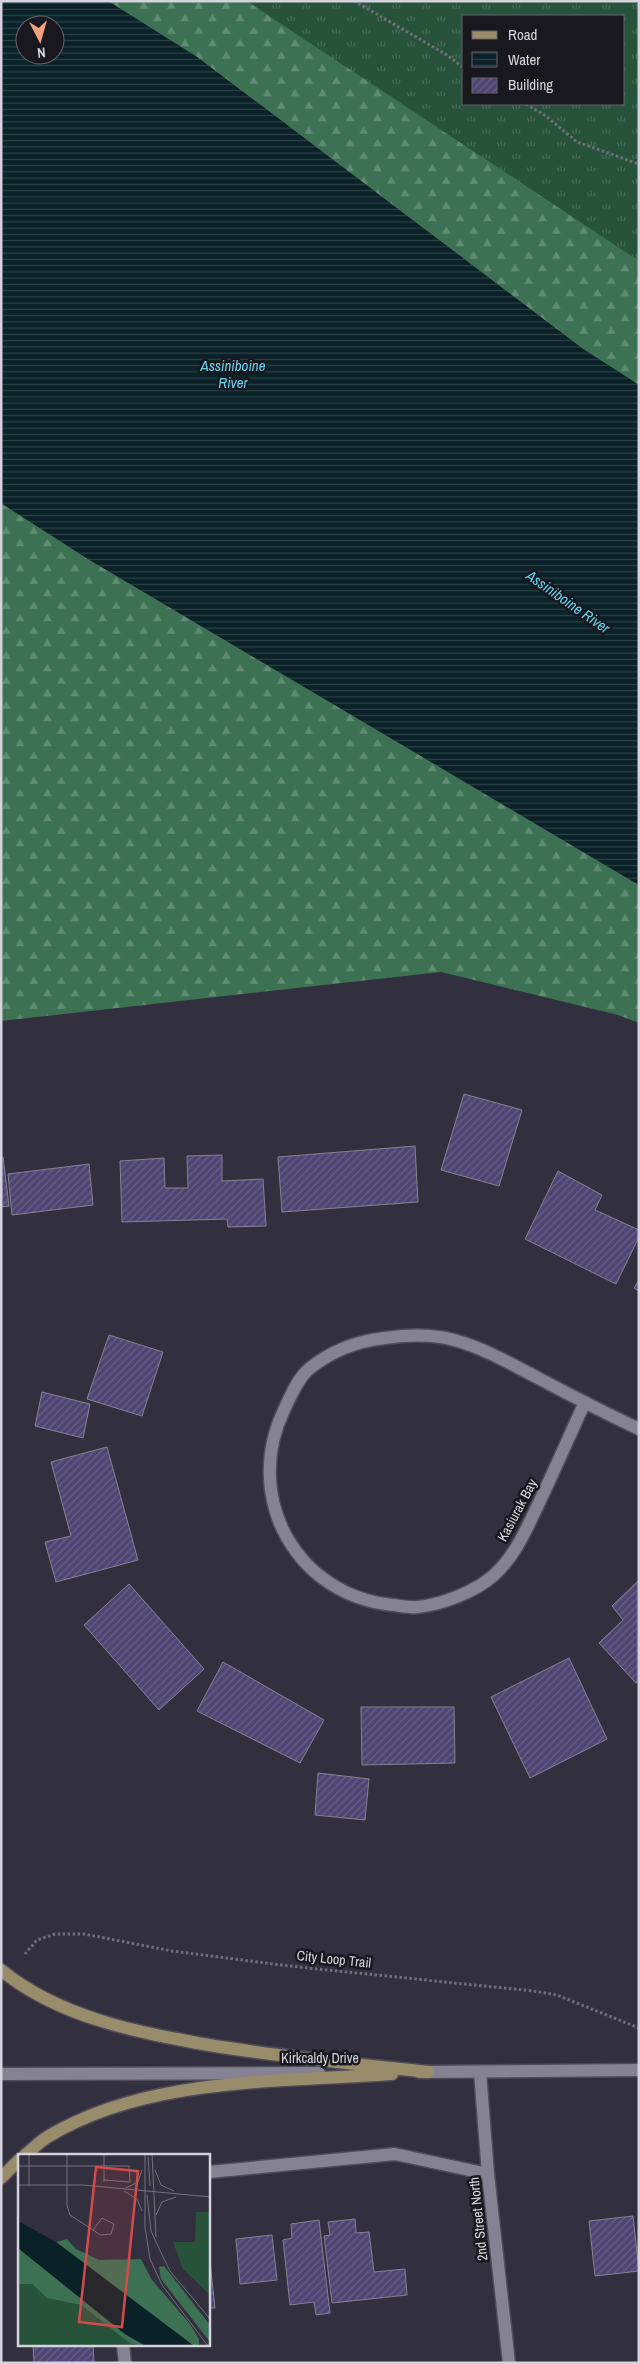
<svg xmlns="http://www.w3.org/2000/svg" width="640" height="2364" viewBox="0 0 640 2364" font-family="'Archivo Narrow',sans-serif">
  <defs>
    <pattern id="grass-tufts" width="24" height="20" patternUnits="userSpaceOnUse" patternTransform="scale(1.25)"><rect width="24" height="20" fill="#27533b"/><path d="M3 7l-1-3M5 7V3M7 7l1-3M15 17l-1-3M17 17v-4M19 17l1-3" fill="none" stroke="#456b57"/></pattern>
    <pattern id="forest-firs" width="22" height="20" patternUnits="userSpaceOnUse" patternTransform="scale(1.25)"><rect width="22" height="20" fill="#3c7253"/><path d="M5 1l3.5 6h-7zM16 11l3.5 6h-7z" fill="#608c73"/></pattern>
    <pattern id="water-rules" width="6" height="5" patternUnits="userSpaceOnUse" patternTransform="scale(1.25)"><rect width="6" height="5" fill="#0a2127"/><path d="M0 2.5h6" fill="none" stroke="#2d4046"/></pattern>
    <pattern id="building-hatch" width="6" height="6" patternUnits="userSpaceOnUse" patternTransform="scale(1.25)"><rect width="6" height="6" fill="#4f4573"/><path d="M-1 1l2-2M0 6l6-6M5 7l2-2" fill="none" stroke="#675f86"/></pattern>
  </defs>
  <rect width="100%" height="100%" fill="#322f3e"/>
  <!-- grass -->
  <path fill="url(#grass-tufts)" fill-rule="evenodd" d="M247,1H639V261H638ZM464,16H624V104H464Z"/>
  <!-- forest -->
  <path fill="url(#forest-firs)" d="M108,1H247L639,261V385L583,349L197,57Z
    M1,503L88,559L639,885V1023L618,1015L441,972L1,1021Z"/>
  <!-- water -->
  <path fill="url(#water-rules)" fill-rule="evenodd" d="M1,1H108L197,57L583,349L639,385V885L88,559L1,503ZM25,25H55V55H25Z"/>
  <!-- building -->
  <path fill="url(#building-hatch)" stroke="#858293" d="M464,1094L522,1110L499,1186L441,1170Z
    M415,1146L418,1202L282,1212L278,1157Z
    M222,1155V1181L263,1179L266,1226L228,1227L227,1219L122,1222L120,1161L164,1158L165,1188H188L187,1156Z
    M1,1157H3L9,1206L1,1207Z
    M89,1164L93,1205L12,1215L8,1174Z
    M558,1171L602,1195L595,1210L639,1230V1237L616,1284L525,1239Z
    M639,1280V1291L634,1288Z
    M109,1335L163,1352L142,1416L87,1399Z
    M42,1392L90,1404L83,1438L35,1426Z
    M107,1447L138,1560L56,1582L45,1542L71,1536L51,1462Z
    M639,1580V1681L636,1683L599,1643L623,1620L612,1606Z
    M129,1584L204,1669L159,1710L84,1625Z
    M569,1658L607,1739L530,1778L491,1697Z
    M223,1662L324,1720L300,1763L197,1711Z
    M361,1707H454L455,1763L362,1765Z
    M318,1773L369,1779L365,1820L315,1815Z
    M633,2216L639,2271L595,2276L589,2221Z
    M355,2219L356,2233L369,2232L374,2272L405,2269L407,2295L332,2303L324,2236L330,2235L328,2222Z
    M319,2220L330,2313L316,2315L314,2302L290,2305L283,2240L292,2238L291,2224Z
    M272,2235L277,2280L240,2284L236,2239Z
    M209,2253L215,2308H209Z
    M33,2345H93L94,2363H34Z"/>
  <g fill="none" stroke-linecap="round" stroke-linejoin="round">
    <!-- lane casing -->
    <g stroke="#4e4c59" stroke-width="15">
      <path id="lane" d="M209,2172L395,2154L488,2174
        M123,2345L125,2363"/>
    </g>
    <!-- street casing -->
    <g stroke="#4e4c59" stroke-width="15">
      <path id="street" d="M585,1402C569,1437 554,1471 538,1505C526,1530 515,1556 494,1575C475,1592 443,1604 418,1607C410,1608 401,1606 393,1605C297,1596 242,1498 284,1410C290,1397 298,1378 309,1369C331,1351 358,1341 385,1338C407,1335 432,1334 454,1340C484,1348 511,1364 538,1378C572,1396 605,1413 639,1429
        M480,2072L488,2174L509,2363"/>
    </g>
    <!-- secondary casing -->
    <g stroke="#4e4c59" stroke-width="15">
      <path id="secondary" d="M419,2072L639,2070
        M1,2074L319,2073"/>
    </g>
    <!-- primary casing -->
    <g stroke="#4e4c59" stroke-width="15">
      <path id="primary" d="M1,1970C60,2018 137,2032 209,2045C282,2057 355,2064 428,2072
        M25,2155C33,2149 40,2141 49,2136C147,2077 281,2082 392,2074
        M1,2178L19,2160"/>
    </g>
    <!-- path -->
    <path stroke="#726f7c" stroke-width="3" stroke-dasharray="2.5 2.5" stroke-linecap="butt" d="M354,1L447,55L464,68
      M526,104L546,116L577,142L639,164
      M25,1954L37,1940L55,1934H84L172,1951L289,1966L533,1991L557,1995L639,2028"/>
    <!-- lane -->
    <use href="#lane" stroke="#858293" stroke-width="12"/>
    <!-- street -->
    <use href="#street" stroke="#858293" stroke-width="12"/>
    <!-- secondary -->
    <use href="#secondary" stroke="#858293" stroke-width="12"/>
    <!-- primary -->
    <use href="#primary" stroke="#998c6a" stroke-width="12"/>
  </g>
  <g text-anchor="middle" stroke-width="5" stroke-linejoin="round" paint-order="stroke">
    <!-- street labels -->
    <g font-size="14" fill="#d5d3dd" stroke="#1a181f">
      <text transform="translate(517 1510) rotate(-62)" y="5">Kasiurak Bay</text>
      <text transform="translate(334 1959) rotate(6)" y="5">City Loop Trail</text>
      <text x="320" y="2063">Kirkcaldy Drive</text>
      <text transform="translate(478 2219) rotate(-96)" y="5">2nd Street North</text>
    </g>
    <!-- water labels -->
    <g font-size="15" font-style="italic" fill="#65d2ee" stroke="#1a181f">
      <text x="233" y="371">Assiniboine<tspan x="233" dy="17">River</tspan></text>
      <text transform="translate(568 602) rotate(35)" y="5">Assiniboine River</text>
    </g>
  </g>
  <!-- overview -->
  <g transform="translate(18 2154)">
    <rect width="192" height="192" fill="#322f3e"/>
    <path d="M0,130H14L29,144L63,151L116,192H0Z" fill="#27533b"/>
    <path d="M49,85L58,95L81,106L123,105L134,126L172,170L181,185V192H176L38,88ZM0,94L107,180L128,192L113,190L63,151L29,144L14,130H0ZM146,112L192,171V188L143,125L141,113Z" fill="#3c7253"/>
    <path d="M178,58H192V141L165,115L155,88H177Z" fill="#27533b"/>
    <path d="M0,67L38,88L176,192H128L107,180L0,94Z" fill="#0a2127"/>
    <path fill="none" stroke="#73717e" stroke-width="1" d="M11,0V31M49,0V52L52,61L55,63L81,80L83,81L93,80L96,70L84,64L75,76M127,0V73L132,105L144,131L190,192M134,0L138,83M130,3L132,32M0,12H111L112,28L86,26M137,16L143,31L156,37M86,28V0M0,31H65L193,43M108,34L120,28L124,16M106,37L119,45L124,57M129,41L133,77L146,105L152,117L193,166M138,61L144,48L158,43"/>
    <path fill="#d64a4c" fill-opacity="0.15" stroke="#d64a4c" stroke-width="2.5" d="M78,13L120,17L104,173L61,168Z"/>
    <rect width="192" height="192" fill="none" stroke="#d5d3dd" stroke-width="2.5"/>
  </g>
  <!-- border -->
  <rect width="640" height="2364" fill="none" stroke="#d5d3dd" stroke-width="5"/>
  <!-- legend -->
  <rect x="462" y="15" width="162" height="90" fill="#1a181f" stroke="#65636b"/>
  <rect x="472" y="31" width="25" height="8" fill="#998c6a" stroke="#65636b"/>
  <text x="508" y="40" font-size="15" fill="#d5d3dd">Road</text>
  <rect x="472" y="52" width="25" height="15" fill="url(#water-rules)" stroke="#65636b"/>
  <text x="508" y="65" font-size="15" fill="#d5d3dd">Water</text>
  <rect x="472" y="78" width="25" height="15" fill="url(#building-hatch)" stroke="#65636b"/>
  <text x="508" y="90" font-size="15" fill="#d5d3dd">Building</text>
  <!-- north arrow -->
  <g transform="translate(40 40) rotate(174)"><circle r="24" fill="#1a181f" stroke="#65636b"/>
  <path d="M0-4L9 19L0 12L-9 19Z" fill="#f2a080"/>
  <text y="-8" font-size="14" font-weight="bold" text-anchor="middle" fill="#d5d3dd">N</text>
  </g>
</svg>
